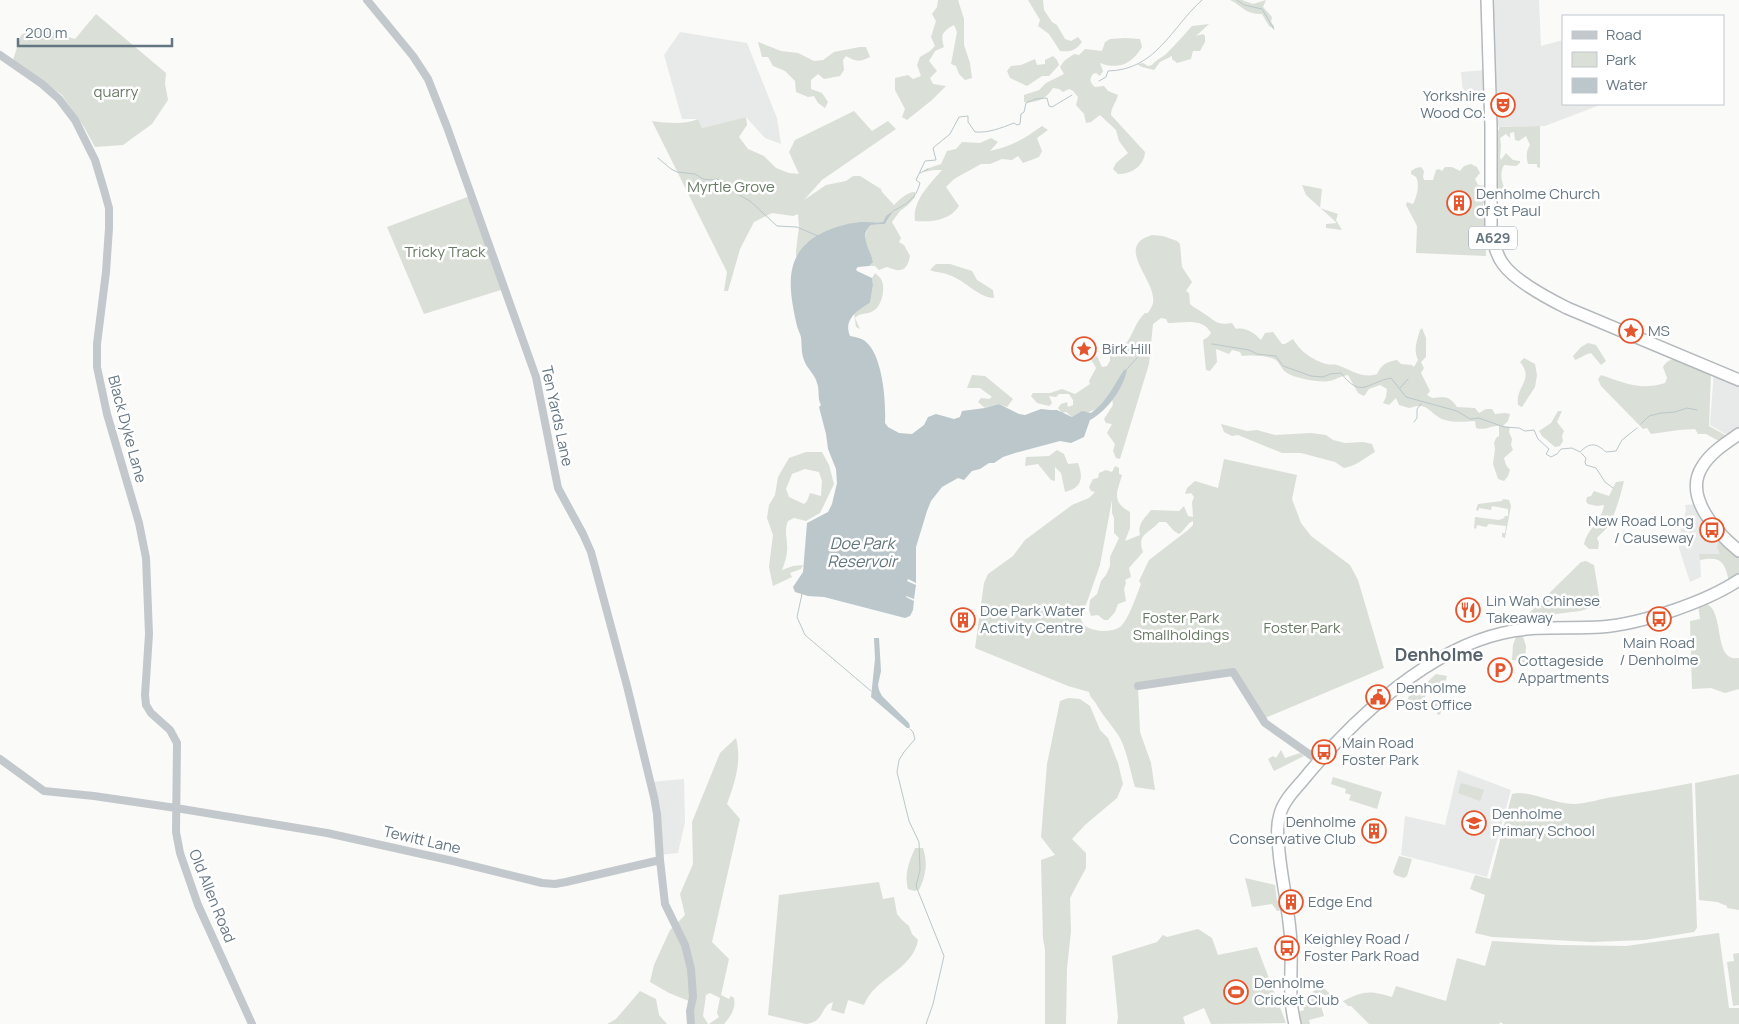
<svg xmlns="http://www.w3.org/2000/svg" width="1739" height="1024" viewBox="0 0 1739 1024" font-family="Manrope,sans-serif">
  <rect width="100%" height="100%" fill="#fafaf8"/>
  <!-- built -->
  <path fill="#e8e9e9" d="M1487,0H1539L1541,46L1563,40V104L1600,105L1545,126L1491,127L1490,92H1463L1461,72L1485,70Z
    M680,32L747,43L777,118L781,144L765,138L746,117L702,128L698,119H682L664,55Z
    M1714,369L1739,380V434L1729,436L1710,425Z
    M1696,504L1713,533L1734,553L1736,559L1700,554L1701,577L1690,582L1679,548L1681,526L1686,511L1685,505Z
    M1458,770L1511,790L1487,877L1401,855L1405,816L1445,825Z
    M684,779L685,822L678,853L659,855L650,782Z"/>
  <!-- green -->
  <path fill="#dadfd7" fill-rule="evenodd" d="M938,0H958L964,19V45L970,63L972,78L965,80L959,74L956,66L951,64L957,32L954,25C943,31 940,34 944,47L935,51L929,61L937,71L930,78L933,84L946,86L932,100L907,120L902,117L905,109L895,90V78L908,75L913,79L921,76L917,65L920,57L930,51L935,46L931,37L936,21L932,14L937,7Z
    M1028,0H1043L1044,10L1052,22L1057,25L1065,39L1071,41L1078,37L1082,42C1075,51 1071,52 1060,51L1049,34L1038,26L1040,20Z
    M1230,0H1242L1253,4L1266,0L1263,7L1272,17L1271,22L1274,26V29L1269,26L1262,14C1244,14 1244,7 1230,0Z
    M96,14L166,73L165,84L168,100L152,124L123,145L95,147L84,127L62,95L13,60L21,35L36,27L75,39Z
    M1209,24L1196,36L1203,34L1205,36V42L1200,51H1193L1191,59L1177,63L1172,59V56L1160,62L1154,70L1142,67L1137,64L1143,63L1148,66L1152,65C1158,58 1162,58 1167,53C1176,44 1184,35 1192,26Z
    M1125,38L1140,39L1142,47C1132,64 1118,70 1100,63L1103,71L1100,76L1096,73L1093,74C1089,79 1090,83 1095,87L1104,86L1108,91L1118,95C1116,103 1111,107 1111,115L1145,152C1144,166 1132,174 1118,174L1113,169L1116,163L1128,153L1119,141L1116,130L1100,115L1091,122L1086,123L1084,114L1076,105L1078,97L1073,91L1069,89L1063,92L1059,89L1053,88C1047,98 1036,104 1024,102V95L1039,90L1046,83L1064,74L1060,67L1064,61L1074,54L1079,55L1085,49L1102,51L1105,42L1110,39Z
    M758,42L781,51L798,53L814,61L823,60L834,52L860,47H866L870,57C860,62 856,62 846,56L843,60L844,70L840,76L824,79L818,74L811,80V89L822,93L828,102L825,108L818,103L814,96L808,97L796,92L795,81L785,71L773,66L768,57H762Z
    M1053,56L1057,60L1059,65L1049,76H1042L1027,86L1010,78L1007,71L1011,66L1021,65L1035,59L1037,65L1045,64V60Z
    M854,111L872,131L888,121L896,129L822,180L804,200L826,185L846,181L853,176H860L881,189L882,192L894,205C899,200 907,192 915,192V197L908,205L900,211L892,222L901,238L899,242L904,245L910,256C907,271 901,273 887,267L879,270L875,266H869L873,261L865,240L867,228L871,225L885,224L891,215L883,222L853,224L807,243L796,257V251L799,227L798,214L793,216L772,213L754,222L740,249L728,291H724L727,272L652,121C667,123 684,125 698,119L702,128L746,117L747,125L739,137L748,149L764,156L776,168L789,173L799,174L789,152L795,140Z
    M1042,126L1048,130L1037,138L1042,151L1039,157L1023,163L1018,156L1012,160L1002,159L990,164H981L954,179L946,187L959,206C949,221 932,222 915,221C912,201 930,184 942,170H934L923,172L926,169L941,164L947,151L956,149L962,142L980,143L991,138L998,142L990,151C1012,146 1024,139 1042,126Z
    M1540,126V168L1537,167V164H1528C1526,157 1526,151 1530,145L1526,136L1519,141L1515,140L1514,132L1510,133V138L1506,134L1500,138L1501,146L1500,157L1501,160L1506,153L1513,160L1520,161V163L1516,166L1504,165C1499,175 1502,182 1506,193H1493L1494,132L1499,130V127Z
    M1471,164L1477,167L1480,173L1475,179L1478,185L1486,186L1485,202L1483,204V207L1487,208L1488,225L1485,230L1486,256L1416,253L1417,226L1406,205L1407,202L1413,204C1417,196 1420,185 1416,177L1411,174V171L1416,168L1421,167L1424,171L1423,177L1424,180H1433L1436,170L1439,169L1442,171L1445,167H1452L1460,171L1464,166Z
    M1302,185L1322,189L1320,208L1338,214L1336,220L1342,230L1326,228V224L1337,223L1306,195Z
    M470,196L504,289L424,314L387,227Z
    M1152,235L1163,236L1177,241L1180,244L1182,267L1192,282L1186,291L1189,293L1190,304C1194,308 1198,309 1203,313C1215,320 1216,326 1232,323L1236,329C1246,327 1254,333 1261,340L1265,333L1273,332L1282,344H1285L1293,339C1300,351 1312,360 1326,364C1330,365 1334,364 1337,365C1351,370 1363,379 1377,374C1382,364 1386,362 1397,360L1401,364L1412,365L1414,367L1418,360C1413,349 1417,341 1420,330L1422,328L1426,338V357L1421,362L1424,368L1421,373L1430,391L1427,395L1432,398C1445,397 1449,395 1457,407L1475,408L1479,413L1486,409H1492L1495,414L1505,413L1510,414L1508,421L1503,426L1510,427L1509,432L1512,439L1511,445L1513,450L1504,458L1506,465L1510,470L1508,476L1504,481L1498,479L1493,464L1495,449L1494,443L1496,438L1499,436V426C1490,425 1486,431 1476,428L1475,421C1465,422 1449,423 1440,418C1427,410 1427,402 1409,408L1399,405L1396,398L1389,405L1383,403L1386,397L1387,389L1380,385L1369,389L1364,396L1358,393L1348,375C1341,376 1339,378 1333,380C1324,384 1300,379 1291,375C1282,371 1282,367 1277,361C1271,355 1250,355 1242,356L1240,352L1232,350L1229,354L1216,349L1217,362L1210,371L1206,370L1203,340L1208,337L1211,333C1203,317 1182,323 1168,323L1166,319L1161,318L1153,324L1149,364L1120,459L1116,458L1113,451L1115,444L1107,433L1112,424L1106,423L1104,419L1113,405L1112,398L1120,386V382C1102,410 1102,408 1072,417L1066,412L1062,413L1058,408L1061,404L1067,402L1068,407L1073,405V400L1069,394H1059L1056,397L1049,396L1052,403L1049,406L1037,403L1031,396L1033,393H1050L1062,389L1075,394L1090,384L1089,381L1096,368L1091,359L1097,356L1102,367L1107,366L1110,361V351C1133,349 1130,327 1145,313H1148C1150,309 1153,306 1153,302C1157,281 1113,246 1152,235Z
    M936,264H950L972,271L977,280L993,290L994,298C977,297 965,280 949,275C943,272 937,273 930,270Z
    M875,273C876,274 881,278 881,279C886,287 882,307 873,311C867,315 860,312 855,318L860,329L856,327L854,313L870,303L873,285L872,278Z
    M1588,343L1596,345L1606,361L1601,365L1591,353C1585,354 1581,358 1575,360L1573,356L1581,347Z
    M1524,358L1535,364L1537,375L1535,387L1522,407L1518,405C1515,386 1535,380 1520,362Z
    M1678,358L1711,372L1709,426L1727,436L1719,441L1706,434H1698L1695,429L1679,430L1651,434L1647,428L1643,429L1601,386L1598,379L1601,375C1625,383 1640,391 1665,383L1667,378L1663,367C1666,361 1671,359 1678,358Z
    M972,375L985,376L1013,399L1007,407L999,404L985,408L978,402L981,398L989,399L992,397L980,388H967Z
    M1558,411H1562L1557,422L1564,431L1562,436L1563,441L1560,446L1555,447L1542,436L1539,431L1551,423Z
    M1221,424L1247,431L1257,430L1275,435L1311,433L1326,435L1333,440L1345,443L1363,442L1372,444L1375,452C1363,459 1358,465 1344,468L1335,462L1301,453H1282L1238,435L1232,436L1224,432Z
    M1057,450L1064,454L1068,464L1078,463C1084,479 1081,488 1065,492L1061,473L1055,467V481L1051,480L1038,464L1025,466L1026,457L1049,456Z
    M806,452H822L829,465L834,484L820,513L806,521L794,518L788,521C784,531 787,536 787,545C788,554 785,562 782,570L793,566L803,565L801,569L790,573L792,577L773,586L769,567L773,535L767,518L769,505L775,495L778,477L789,458ZM805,469L819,472L822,481L821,496L810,493L807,501L804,504L789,497L786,489L792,474Z
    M1224,459L1297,475L1292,499L1301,523L1311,536L1350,565L1358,580L1384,668L1265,718L1233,672L1138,686L1140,732L1151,763L1155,790L1135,787L1134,784C1130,769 1127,752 1120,738C1112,725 1102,715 1095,702C1092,698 1090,697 1089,692L1068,686L975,648L984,583L988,574L1013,556L1025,540L1072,505L1089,498L1095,492L1091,491L1089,487L1093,479L1098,478L1099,473L1106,470L1112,472L1115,466L1119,468V474L1122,475C1117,493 1111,501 1130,512V528L1125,541L1140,535C1137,524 1145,518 1151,510L1179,511L1184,506L1188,516L1193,517L1192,502L1194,497L1191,493L1185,494L1187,488L1195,481L1218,488ZM1112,500V513L1114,518V533L1119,538L1110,557V566L1106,575L1101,581L1097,594L1090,600L1089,610L1091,616L1098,615L1104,620H1108L1115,612L1118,604L1126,601L1124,589L1126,583L1125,580L1131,577L1129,568L1143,552C1136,534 1150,533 1159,522H1166L1174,531L1179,534C1185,530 1187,523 1193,521V525L1188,530L1149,560L1139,581L1141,584C1137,594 1128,621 1120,627C1114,631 1103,632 1096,630C1089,629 1083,626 1081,619L1100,565Z
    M1624,481C1621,494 1616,511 1610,523C1607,529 1601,533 1597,538L1599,543L1598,549H1589L1584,544C1587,529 1602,521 1604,505L1597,506L1588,504L1586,501L1587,497L1591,496L1594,491L1609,496L1616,482Z
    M1503,499L1509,500L1511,506L1505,538L1502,537V533H1505L1506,526L1489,524L1486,527L1477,525L1476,529L1474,528L1475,517L1499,520L1504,518L1505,516H1508V509L1492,506L1491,510L1479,508L1478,511L1476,510L1478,504L1502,501Z
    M1719,541L1739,557V573L1729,582C1725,562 1721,556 1700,560L1699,554H1720L1717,547Z
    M1586,561L1594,565L1601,608L1594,607L1580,611L1532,617L1530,612L1581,562Z
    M1705,603C1726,610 1712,663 1739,658V689L1725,693L1711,688L1692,689L1690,621L1700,619L1698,605Z
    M1516,637H1523L1526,646L1525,662H1521V660H1512L1513,645Z
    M1436,674L1447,676L1442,694L1424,685Z
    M1422,686L1426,695L1424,699L1443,704L1440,715L1437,714V712L1420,704V703L1418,702L1417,705L1407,701L1409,696Z
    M1068,698L1080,699L1090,706L1100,730L1108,738L1118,763L1123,784L1117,798L1085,825L1072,839L1086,853V868L1070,898L1071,931L1067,968L1066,1024H1045V950L1043,938L1041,860L1055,855L1041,837L1047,764L1060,701Z
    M736,738C742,762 735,782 727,804L740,819L712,942L729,959L721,995L729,999L731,996L734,998C736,1008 731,1016 724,1024H709L719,1017L717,1013L720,998L710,993L706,995L703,1016L708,1024H694V1003L669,993L650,982L654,965L670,930L685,915L680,894L693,864L692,822L720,753Z
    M1281,750L1285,758L1300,753L1304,756L1274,771L1268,759L1273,756L1276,758Z
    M1739,774V910L1727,908V906L1717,902L1699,900L1695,783Z
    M1333,777L1382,792L1377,809L1349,800L1351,795L1345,793L1346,789L1331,784Z
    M1461,783L1484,790L1480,801L1458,793Z
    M1692,783L1697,928L1694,932L1644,940L1592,942L1492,937L1475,933L1485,895L1470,889L1475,875L1490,879L1512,794C1528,789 1555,805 1575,804C1589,803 1600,799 1613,797C1639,793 1666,788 1692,783Z
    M915,848H923C928,863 926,875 919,890L914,891L908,889C904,874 909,862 915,848Z
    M1399,856L1412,859L1407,876L1404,878L1395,875L1393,872Z
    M1245,878L1275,885L1277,901H1282V910L1277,911L1272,904L1252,907Z
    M879,882L883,899L894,897L897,914L902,920L909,926L912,934L918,940C913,970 874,978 864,1005L848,1000L844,1014L831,1010L833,1002C820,1006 825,1022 806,1024L768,1015L779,895Z
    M1198,929L1212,938L1218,955L1257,947L1286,1023L1211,1024L1204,1008L1183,1017L1185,1024H1117L1118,1017L1112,956L1157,942L1163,935L1167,937Z
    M1719,933L1729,1008H1739V1024H1503L1501,1022L1499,1024H1369L1351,1006H1348L1343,1001C1364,991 1369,990 1392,997L1396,986L1446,1001L1457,958L1485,966L1492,941L1560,945L1626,946Z
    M1739,953V1005L1733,1006L1727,962L1734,961L1733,954Z
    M1319,983L1335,999L1328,1001L1321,1006L1324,1016L1309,1020L1310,1024H1299L1296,1013L1304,1010L1302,998H1296V994L1302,993L1306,1002Z
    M640,991L656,999L659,1015L667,1024H607L616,1019Z"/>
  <!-- water -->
  <path fill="#bbc7cb" d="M893,211L885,224L871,225C858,235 871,250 873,262L869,266L858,267L856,269L857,271L872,278L873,285L870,303C858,310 843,319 850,336C855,337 861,338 865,341C883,355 886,402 885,423L888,427L899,433L912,434L924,425L928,417L936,414L954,419L960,417L962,411L985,408L999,404L1019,414L1025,415L1041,409L1050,410H1057L1072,417L1082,411L1091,413C1108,401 1113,386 1124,370L1127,369C1124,388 1107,411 1090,420L1084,437L1071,443L1060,441L1015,453L1003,457L994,463H989L980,469L972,471L964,480L958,478L942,487L931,501L927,511L916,547V583L908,579L907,581L916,585L914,599L906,596V597L914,601L913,610L910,616L905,618L824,597L808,596L795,592L793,587L803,572L807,523L828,512L832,504L837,483L836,469L828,449L826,434L819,407L821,405C817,398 820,390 817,383C815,374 807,369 804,360C801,352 802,345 801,337C800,333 798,330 797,326C791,298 783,265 807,243C820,231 847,222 864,222C871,222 877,223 883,222L886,216Z
    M874,638H879L881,671L878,685L879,690L882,696L909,723L910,727L909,728H907L871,697L875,659Z"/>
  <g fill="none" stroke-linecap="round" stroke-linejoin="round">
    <!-- stream -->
    <path stroke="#bbc7cb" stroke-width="1" d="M1237,0L1244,5L1262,9L1274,29
      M1099,81L1106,77L1108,71C1156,70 1171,28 1202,0
      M658,158L671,169L677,172L695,174L703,179L710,180L717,179L725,182L732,191L750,201L777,226L797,227L818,236
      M920,173L928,169
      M893,211C907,204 916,199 920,183L916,180L925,161L936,160L933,148L950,134L959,117L968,116V122L975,132C989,133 1001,128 1014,123L1017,125L1020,124L1021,114L1024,112L1026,103L1035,99L1047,98L1049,106L1052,107L1072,95
      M1212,344L1249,350L1257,354L1276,356L1283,366L1311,376L1323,377L1330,374L1341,373C1361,399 1366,383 1391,378L1406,397L1457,411L1470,419L1479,418L1504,427L1519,428L1525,431L1534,430L1538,439L1549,449L1546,454L1551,457L1557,454L1561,449L1572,448L1580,452C1590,442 1596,443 1606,452L1616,451L1622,440L1637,428
      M1127,369L1145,349
      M1400,388L1408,379
      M1414,422L1417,418V409L1421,404
      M1641,424L1649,416L1661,413L1675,412L1687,408L1697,410
      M1581,453L1586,458L1585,462L1586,465L1596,468L1605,482L1613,488
      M802,594L797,617L805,635L871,691
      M910,729L913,732L915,739L904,752L899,760L897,772L909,821L919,842L920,870L916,886L944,956L933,1004L926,1024"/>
    <!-- highway casing -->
    <g stroke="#b4b9bd" stroke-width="14">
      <path id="highway" d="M1487,0L1491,127V231C1494,243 1496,255 1503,264C1515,281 1549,299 1567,308L1739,380
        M1739,434C1726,443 1710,453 1702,467C1683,497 1717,533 1739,551
        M1295,1024C1288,998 1292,972 1291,945C1290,914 1282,883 1279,852C1278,839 1276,827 1280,814C1284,799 1298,787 1308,774C1356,717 1428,650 1503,633C1535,625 1569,629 1601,627C1641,624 1706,602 1739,580"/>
    </g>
    <!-- minor -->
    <path stroke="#c3c8cc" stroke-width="8" d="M367,0L413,56L428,79L447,127L536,377L558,488L583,534L591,552L627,686L654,797L657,814L660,860L665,904L685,945L691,969L693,997L690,1011L691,1024
      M0,55L42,84L59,99L75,120L95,160L104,190L109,208V228L106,272L97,344V367L107,414L139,523L146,558L149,634L145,695L146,705L151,713L170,730L177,743L176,832L180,853L198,905L252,1024
      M1138,686L1233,672L1265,723L1319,761
      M0,759L44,791L94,796L176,808L327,833L453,861L542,883L555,884L566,882L660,860"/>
    <!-- highway -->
    <use href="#highway" stroke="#fff" stroke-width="11"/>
  </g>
  <!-- icons -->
  <defs>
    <g id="theatre-ring" transform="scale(1.25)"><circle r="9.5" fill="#fff" stroke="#e4572e" stroke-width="1.5"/><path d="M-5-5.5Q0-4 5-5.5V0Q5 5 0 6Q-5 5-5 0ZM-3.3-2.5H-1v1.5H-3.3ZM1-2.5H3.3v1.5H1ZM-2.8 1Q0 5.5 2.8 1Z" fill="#e4572e"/></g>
    <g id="building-ring" transform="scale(1.25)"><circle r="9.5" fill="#fff" stroke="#e4572e" stroke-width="1.5"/><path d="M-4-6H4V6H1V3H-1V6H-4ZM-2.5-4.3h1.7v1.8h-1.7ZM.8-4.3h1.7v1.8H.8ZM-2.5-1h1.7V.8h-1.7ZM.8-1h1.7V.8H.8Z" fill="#e4572e"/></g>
    <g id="sight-ring" transform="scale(1.25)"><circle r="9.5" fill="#fff" stroke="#e4572e" stroke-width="1.5"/><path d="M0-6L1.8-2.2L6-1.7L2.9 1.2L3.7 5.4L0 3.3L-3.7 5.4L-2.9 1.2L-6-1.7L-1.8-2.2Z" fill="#e4572e"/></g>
    <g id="bus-ring" transform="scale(1.25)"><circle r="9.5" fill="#fff" stroke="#e4572e" stroke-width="1.5"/><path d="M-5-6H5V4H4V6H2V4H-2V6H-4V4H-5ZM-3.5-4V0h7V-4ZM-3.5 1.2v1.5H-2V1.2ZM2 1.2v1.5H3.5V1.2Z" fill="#e4572e"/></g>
    <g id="restaurant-ring" transform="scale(1.25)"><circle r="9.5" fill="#fff" stroke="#e4572e" stroke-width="1.5"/><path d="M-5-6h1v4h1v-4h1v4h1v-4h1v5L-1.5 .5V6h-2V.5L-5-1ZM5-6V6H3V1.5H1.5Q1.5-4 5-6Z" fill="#e4572e"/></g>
    <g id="parking-ring" transform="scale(1.25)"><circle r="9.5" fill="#fff" stroke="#e4572e" stroke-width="1.5"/><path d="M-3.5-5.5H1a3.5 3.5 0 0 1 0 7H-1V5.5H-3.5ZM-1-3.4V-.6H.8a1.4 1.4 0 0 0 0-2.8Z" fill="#e4572e"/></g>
    <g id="civic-ring" transform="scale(1.25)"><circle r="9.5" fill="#fff" stroke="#e4572e" stroke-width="1.5"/><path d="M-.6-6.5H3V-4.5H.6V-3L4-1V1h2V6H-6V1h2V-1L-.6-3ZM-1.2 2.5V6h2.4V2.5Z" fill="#e4572e"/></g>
    <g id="school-ring" transform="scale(1.25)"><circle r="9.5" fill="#fff" stroke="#e4572e" stroke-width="1.5"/><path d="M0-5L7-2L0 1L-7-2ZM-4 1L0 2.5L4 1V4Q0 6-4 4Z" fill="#e4572e"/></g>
    <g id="stadium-ring" transform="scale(1.25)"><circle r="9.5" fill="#fff" stroke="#e4572e" stroke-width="1.5"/><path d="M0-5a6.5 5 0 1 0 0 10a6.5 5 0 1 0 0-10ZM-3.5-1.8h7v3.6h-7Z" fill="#e4572e"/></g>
  </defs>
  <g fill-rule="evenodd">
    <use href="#theatre-ring" x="1503" y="105"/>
    <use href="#building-ring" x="1459" y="203"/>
    <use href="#sight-ring" x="1631" y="331"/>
    <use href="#sight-ring" x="1084" y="349"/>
    <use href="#bus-ring" x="1712" y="530"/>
    <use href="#restaurant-ring" x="1468" y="610"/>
    <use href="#bus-ring" x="1659" y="619"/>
    <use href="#building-ring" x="963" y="620"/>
    <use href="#parking-ring" x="1500" y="670"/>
    <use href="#civic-ring" x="1378" y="697"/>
    <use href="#bus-ring" x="1324" y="752"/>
    <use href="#school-ring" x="1474" y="823"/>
    <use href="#building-ring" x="1374" y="831"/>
    <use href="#building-ring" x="1291" y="902"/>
    <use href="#bus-ring" x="1287" y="948"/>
    <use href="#stadium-ring" x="1236" y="992"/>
  </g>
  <g text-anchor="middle" stroke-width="5" stroke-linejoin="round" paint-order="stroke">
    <!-- shield labels -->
    <rect fill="#fff" stroke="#939fa8" stroke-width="1" x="1469" y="226.5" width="48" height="23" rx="4"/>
    <g font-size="14" font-weight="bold" fill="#657683">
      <text x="1493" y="243">A629</text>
    </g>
    <!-- park labels -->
    <g font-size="15" fill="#687a64" stroke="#fff">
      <text x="116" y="97">quarry</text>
      <text x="731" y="192">Myrtle Grove</text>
      <text x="445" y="257">Tricky Track</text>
      <text x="1181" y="623">Foster Park<tspan x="1181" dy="17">Smallholdings</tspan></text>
      <text x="1302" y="633">Foster Park</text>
    </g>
    <!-- poi labels -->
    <g font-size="15" fill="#657683" stroke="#fff" text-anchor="start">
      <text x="1486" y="101" text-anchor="end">Yorkshire<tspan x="1486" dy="17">Wood Co.</tspan></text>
      <text x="1476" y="199">Denholme Church<tspan x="1476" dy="17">of St Paul</tspan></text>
      <text x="1648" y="336">MS</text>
      <text x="1102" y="354">Birk Hill</text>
      <text x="1694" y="526" text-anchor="end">New Road Long<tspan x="1694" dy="17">/ Causeway</tspan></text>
      <text x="1486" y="606">Lin Wah Chinese<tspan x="1486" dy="17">Takeaway</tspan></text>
      <text x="980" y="616">Doe Park Water<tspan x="980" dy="17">Activity Centre</tspan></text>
      <text x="1659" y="648" text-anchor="middle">Main Road<tspan x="1659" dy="17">/ Denholme</tspan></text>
      <text x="1518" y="666">Cottageside<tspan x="1518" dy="17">Appartments</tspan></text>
      <text x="1396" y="693">Denholme<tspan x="1396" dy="17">Post Office</tspan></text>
      <text x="1342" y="748">Main Road<tspan x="1342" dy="17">Foster Park</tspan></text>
      <text x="1492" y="819">Denholme<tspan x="1492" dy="17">Primary School</tspan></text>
      <text x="1356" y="827" text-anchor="end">Denholme<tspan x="1356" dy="17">Conservative Club</tspan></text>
      <text x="1308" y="907">Edge End</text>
      <text x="1304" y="944">Keighley Road /<tspan x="1304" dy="17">Foster Park Road</tspan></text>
      <text x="1254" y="988">Denholme<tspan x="1254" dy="17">Cricket Club</tspan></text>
    </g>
    <!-- street labels -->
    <g font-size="15" fill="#657683" stroke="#fff">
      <text transform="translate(557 416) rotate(78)" y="5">Ten Yards Lane</text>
      <text transform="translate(127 429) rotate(75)" y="5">Black Dyke Lane</text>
      <text transform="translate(422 840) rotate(13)" y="5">Tewitt Lane</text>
      <text transform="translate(212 896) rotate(68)" y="5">Old Allen Road</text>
    </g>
    <!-- water labels -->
    <g font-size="16" font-style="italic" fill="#60757c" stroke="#fff">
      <text x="862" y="549">Doe Park<tspan x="862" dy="18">Reservoir</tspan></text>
    </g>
    <!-- quarter labels -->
    <g font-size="18" font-weight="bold" fill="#57646e" stroke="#fff">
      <text x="1439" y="661">Denholme</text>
    </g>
  </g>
  <!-- legend -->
  <rect x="1562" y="15" width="162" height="90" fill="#ffffff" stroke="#c1c8cd"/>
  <rect x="1572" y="31" width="25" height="8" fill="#c3c8cc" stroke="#c1c8cd"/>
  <text x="1606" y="40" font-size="15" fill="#657683">Road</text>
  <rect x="1572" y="52" width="25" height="15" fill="#dadfd7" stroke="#c1c8cd"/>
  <text x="1606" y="65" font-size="15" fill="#657683">Park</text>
  <rect x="1572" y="78" width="25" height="15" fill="#bbc7cb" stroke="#c1c8cd"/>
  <text x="1606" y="90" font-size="15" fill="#657683">Water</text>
  <!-- scale -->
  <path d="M18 38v8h154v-8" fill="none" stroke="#657683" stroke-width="2.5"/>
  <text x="25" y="38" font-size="15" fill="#657683" stroke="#ffffff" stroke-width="4" paint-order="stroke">200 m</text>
</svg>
